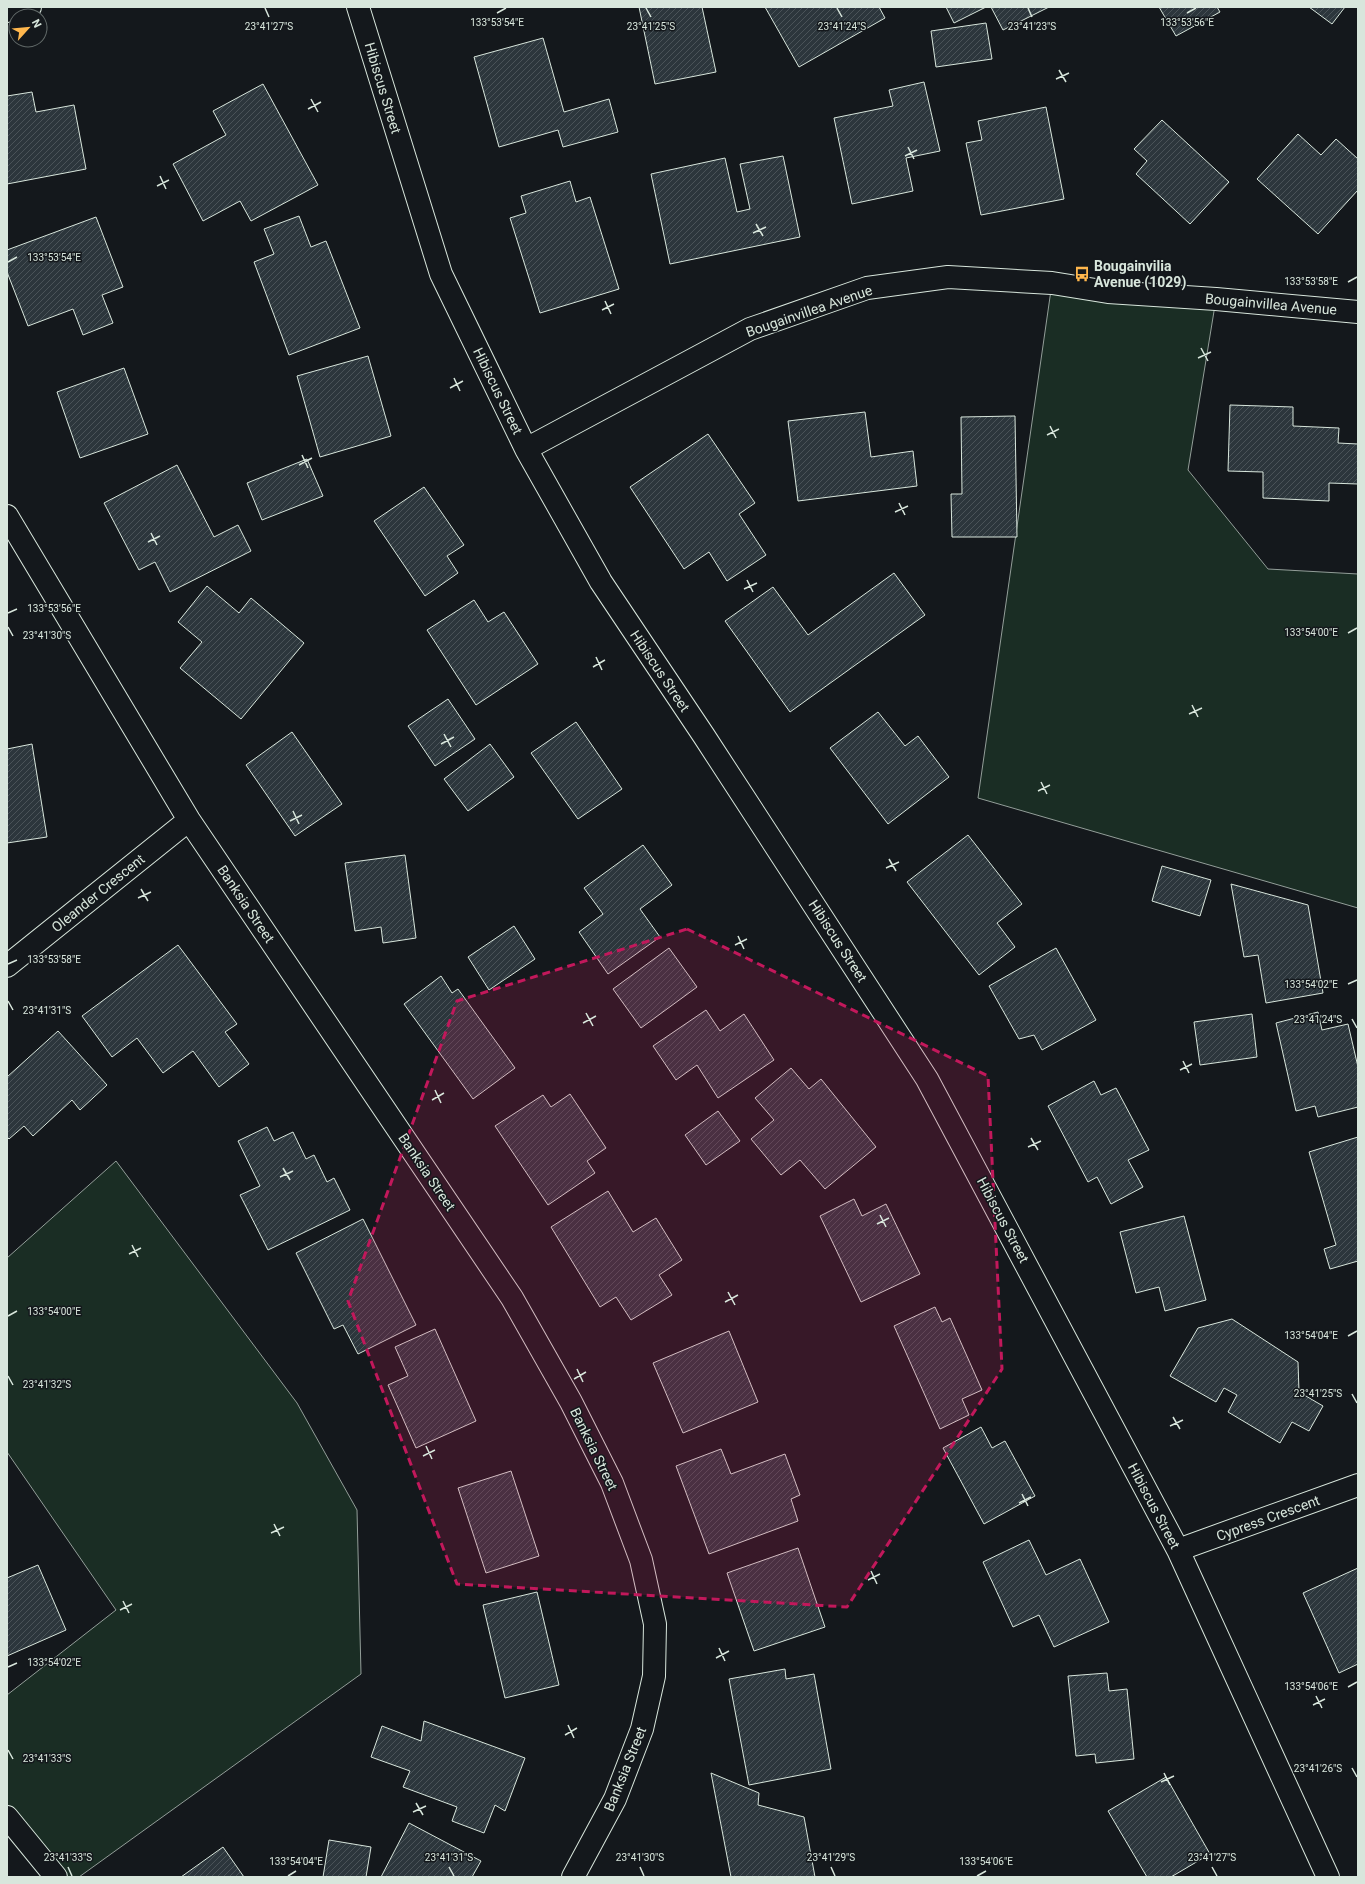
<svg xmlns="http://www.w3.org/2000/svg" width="1365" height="1884" viewBox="0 0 1365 1884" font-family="Roboto,sans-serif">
  <defs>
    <pattern id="building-hatch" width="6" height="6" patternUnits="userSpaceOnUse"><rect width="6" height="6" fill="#2c363c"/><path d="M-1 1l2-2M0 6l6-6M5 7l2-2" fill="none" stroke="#4a5358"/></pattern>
  </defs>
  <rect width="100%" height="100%" fill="#14181c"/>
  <!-- green -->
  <path fill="#1a2d24" stroke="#939e99" d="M1052,283L1216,299L1188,470L1268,569L1358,574V908L978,798Z
    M116,1161L297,1403L357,1510L361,1674L79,1877H56L7,1817V1695L116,1610L7,1452V1258Z"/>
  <!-- building -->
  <path fill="url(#building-hatch)" stroke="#d8e6dc" d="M639,7H702L716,72L655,84Z
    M765,7H879L885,18L799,67Z
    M946,7H986L954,23Z
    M991,7H1049L1003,30Z
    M1159,7H1217L1220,12L1176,36Z
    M1309,7H1345L1332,24Z
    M986,23L992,59L936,67L931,31Z
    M543,38L564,112L609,99L618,132L563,147L558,130L499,147L474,57Z
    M924,82L940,151L906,158L913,191L852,204L834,118L893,106L889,90Z
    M263,84L318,185L251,221L240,201L203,221L173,164L226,135L213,111Z
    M32,92L36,112L74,105L86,169L7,184V96Z
    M1046,107L1064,199L981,215L966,143L982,140L978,121Z
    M1162,120L1229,182L1190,224L1136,174L1147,161L1134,149Z
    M1298,134L1321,155L1336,139L1358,159V190L1318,234L1257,179Z
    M783,156L800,237L670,264L651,174L725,158L737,212L750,209L740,164Z
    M570,181L576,202L590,197L619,289L540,313L510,218L526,213L521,196Z
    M299,216L311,247L326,241L360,328L289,355L254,262L274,254L264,229Z
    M96,217L123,287L102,295L113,323L83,335L73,309L28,326L7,272V250Z
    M368,356L391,436L320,457L297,376Z
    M124,368L148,434L80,458L57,392Z
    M1230,405L1293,407V426L1339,428L1338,443L1358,444V484L1329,483V501L1263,498V472L1228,471Z
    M865,412L871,457L913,451L917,486L798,501L788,421Z
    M1015,416L1017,537H952L951,494H962L961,417Z
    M708,434L755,503L739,514L766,555L727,581L709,552L684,569L630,487Z
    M307,459L323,496L262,520L247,483Z
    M177,465L214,537L238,525L251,551L170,592L155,562L139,570L104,503Z
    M424,487L464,545L447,556L458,573L425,596L374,521Z
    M894,573L925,615L790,712L725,621L773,587L808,635Z
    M207,586L239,613L251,598L304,643L241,719L180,668L202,642L178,622Z
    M474,600L488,622L504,612L538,664L476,705L427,630Z
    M448,699L475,739L435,766L408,726Z
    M878,712L905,746L918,736L949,777L888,824L830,748Z
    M576,722L622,789L578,819L531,753Z
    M292,732L342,804L295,836L246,765Z
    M32,744L47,837L7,843V749Z
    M490,744L514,777L468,811L444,779Z
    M968,835L1022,904L997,923L1015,947L979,975L907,882Z
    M643,845L672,885L640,909L660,937L608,974L579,932L603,914L584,888Z
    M405,855L416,938L383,943L381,927L355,931L345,863Z
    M1162,866L1211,880L1200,916L1152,901Z
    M1231,884L1308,905L1323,993L1266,1003L1258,955L1244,957Z
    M514,926L535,959L489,990L468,957Z
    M178,945L237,1024L225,1032L249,1064L219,1087L193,1051L163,1073L137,1038L112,1057L82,1016Z
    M669,948L697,987L641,1028L613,989Z
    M1056,948L1096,1020L1042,1050L1034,1035L1019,1039L989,986Z
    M441,976L452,993L458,989L515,1068L473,1099L404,1004Z
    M706,1010L720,1031L744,1014L774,1060L718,1098L697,1065L676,1080L653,1046Z
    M1318,1012L1322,1030L1348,1024L1358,1067V1107L1318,1117L1315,1106L1296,1111L1276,1023Z
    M1252,1014L1257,1057L1200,1065L1194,1022Z
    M58,1031L107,1085L80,1110L72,1100L33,1136L24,1126L9,1139L7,1137V1077Z
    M791,1068L809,1089L821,1079L876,1147L825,1189L800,1160L781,1175L751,1139L774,1120L755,1098Z
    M1094,1081L1101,1095L1116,1088L1149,1150L1128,1160L1143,1187L1111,1204L1097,1177L1088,1182L1048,1106Z
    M570,1094L606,1148L587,1161L595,1173L548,1205L495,1126L543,1095L551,1107Z
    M718,1111L740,1141L706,1165L685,1135Z
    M267,1127L274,1141L293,1132L306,1159L314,1155L327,1182L334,1178L350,1210L268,1250L240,1195L260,1186L238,1141Z
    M1358,1137V1261L1330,1269L1324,1249L1336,1245L1309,1152Z
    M608,1191L633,1232L656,1218L682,1260L659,1275L672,1295L631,1320L616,1297L600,1307L551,1227Z
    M854,1199L862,1216L886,1204L920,1274L861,1302L820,1216Z
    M1184,1216L1206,1300L1165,1311L1159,1287L1136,1293L1120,1232Z
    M363,1219L416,1325L358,1354L343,1325L334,1329L296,1253Z
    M935,1307L942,1322L950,1318L982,1390L962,1399L969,1415L940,1429L894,1326Z
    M1232,1319L1298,1362L1299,1392L1323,1406L1309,1431L1292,1422L1280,1443L1228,1412L1237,1395L1224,1388L1216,1402L1170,1376L1198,1328Z
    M435,1329L476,1421L416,1448L388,1385L408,1376L395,1347Z
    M729,1331L758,1402L683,1433L653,1363Z
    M981,1427L992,1448L1005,1441L1035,1496L984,1524L943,1448Z
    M721,1449L731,1474L785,1454L800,1495L791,1499L798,1521L709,1554L676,1466Z
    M511,1471L539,1556L486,1573L458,1488Z
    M1029,1540L1046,1575L1080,1559L1109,1622L1054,1647L1039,1615L1013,1627L983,1562Z
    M798,1548L825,1627L754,1651L727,1573Z
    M38,1565L66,1630L7,1656V1578Z
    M1358,1568V1664L1339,1673L1303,1593Z
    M537,1592L559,1685L505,1698L483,1605Z
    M785,1669L786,1679L814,1674L831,1769L749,1785L729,1679Z
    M1107,1673L1109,1691L1127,1689L1134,1759L1096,1763L1095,1754L1076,1756L1068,1676Z
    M424,1721L525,1758L505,1811L495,1805L484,1833L452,1821L457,1807L403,1787L410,1771L371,1757L382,1726L421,1741Z
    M711,1773L759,1793L758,1805L804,1817L815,1877H731Z
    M1166,1777L1210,1854L1171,1877H1147L1108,1811Z
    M409,1823L481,1861L472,1877H381Z
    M329,1840L371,1847L366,1877H323Z
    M223,1847L244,1877H181Z"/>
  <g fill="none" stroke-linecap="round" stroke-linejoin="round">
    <!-- street casing -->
    <g stroke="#d8e6dc" stroke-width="24">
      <path id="street" d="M358,7L441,274L526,449L601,582L704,736L927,1079L1178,1550L1328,1877
        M7,11L30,7
        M526,449L750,329L867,288L948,277L1052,283L1108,292L1216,299L1358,312
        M7,516L189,820L512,1298L571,1402L612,1483L641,1560L655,1624L654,1676L642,1729L615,1799L573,1877
        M7,966L189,820
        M1178,1550L1358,1485
        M7,1817L56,1877"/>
    </g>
    <!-- street -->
    <use href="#street" stroke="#14181c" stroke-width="22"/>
  </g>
  <!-- marked area -->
  <path fill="#c2185b" fill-opacity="0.2" stroke="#c2185b" stroke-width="3" stroke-dasharray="8 5" stroke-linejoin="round" d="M687,929L988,1076L1002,1369L847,1607L457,1584L348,1301L457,1001Z"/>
  <!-- ticks -->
  <path fill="none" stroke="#d8e6dc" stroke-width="1.5" d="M265,8L269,17M646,8L651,17M837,8L842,17M1028,8L1032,17M497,13L506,8M1187,13L1196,8M1059,70L1066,82M1056,79L1069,73M311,99L318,112M308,109L321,102M908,147L914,159M905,156L917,150M160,176L166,189M157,186L169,180M756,224L763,236M753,233L766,227M8,262L17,257M1348,282L1357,277M605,301L611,314M602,310L614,304M1201,348L1208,361M1198,358L1211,352M454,378L460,391M450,388L463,381M1050,426L1056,438M1047,435L1059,429M302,455L308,468M299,465L312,458M899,503L905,515M895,512L908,506M151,533L157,545M148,542L160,536M747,580L753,592M744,589L757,583M8,613L17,609M8,627L13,636M1348,633L1357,628M596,657L602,670M593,667L605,660M1192,705L1198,717M1189,714L1202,708M444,734L451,747M441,744L454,737M1041,782L1047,794M1038,791L1050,785M293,811L299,824M290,821L302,815M889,859L896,871M886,868L899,862M141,889L148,901M138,898L151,892M738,936L744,949M735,945L747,939M8,964L17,960M1348,984L1357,980M8,1001L13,1010M586,1013L593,1026M1352,1019L1357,1028M583,1023L596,1016M1183,1061L1189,1073M1180,1070L1192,1064M435,1090L441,1103M432,1100L444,1093M1031,1138L1038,1150M1028,1147L1041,1141M283,1168L290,1180M280,1177L293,1171M880,1215L886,1227M877,1224L889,1218M132,1245L138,1257M129,1254L141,1248M728,1292L735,1305M725,1302L738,1295M8,1316L17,1311M1348,1336L1357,1331M577,1369L583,1382M8,1376L13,1385M574,1379L586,1372M1352,1394L1357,1403M1173,1417L1180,1429M1170,1426L1183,1420M426,1446L432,1459M423,1456L435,1450M1022,1494L1028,1506M1019,1503L1031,1497M274,1524L280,1536M271,1533L284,1527M871,1571L877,1584M868,1580L880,1574M123,1601L129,1613M120,1610L132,1604M719,1648L725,1661M716,1658L729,1651M8,1667L17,1663M1348,1687L1357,1682M1316,1696L1322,1708M1313,1705L1325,1699M568,1725L574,1738M565,1735L577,1728M8,1750L13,1759M1352,1768L1357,1777M1164,1773L1170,1785M1161,1782L1174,1776M416,1803L423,1815M413,1812L426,1806M68,1867L72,1876M449,1867L454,1876M640,1867L644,1876M831,1867L835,1876M1212,1867L1217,1876M288,1876L296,1871M977,1876L986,1871"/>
  <!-- icons -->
  <defs>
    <g id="bus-bare" transform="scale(1.2)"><path d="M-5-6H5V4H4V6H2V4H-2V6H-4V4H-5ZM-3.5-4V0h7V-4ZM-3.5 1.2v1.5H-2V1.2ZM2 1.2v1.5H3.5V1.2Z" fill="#ffb74d" stroke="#14181c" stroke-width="2.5" paint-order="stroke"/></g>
  </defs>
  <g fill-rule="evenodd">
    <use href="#bus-bare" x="1082" y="274"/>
  </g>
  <g text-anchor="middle" stroke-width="3" stroke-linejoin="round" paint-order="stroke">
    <!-- street labels -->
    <g font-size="14" fill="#d8e6dc" stroke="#14181c">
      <text transform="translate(383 88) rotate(73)" y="5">Hibiscus Street</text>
      <text transform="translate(1271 304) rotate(5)" y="5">Bougainvillea Avenue</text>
      <text transform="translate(809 311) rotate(-19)" y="5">Bougainvillea Avenue</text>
      <text transform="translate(498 391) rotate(64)" y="5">Hibiscus Street</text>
      <text transform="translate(660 671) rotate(56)" y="5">Hibiscus Street</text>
      <text transform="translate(98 893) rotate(-39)" y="5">Oleander Crescent</text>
      <text transform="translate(246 904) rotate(56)" y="5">Banksia Street</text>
      <text transform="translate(838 941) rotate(57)" y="5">Hibiscus Street</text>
      <text transform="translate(427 1172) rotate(56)" y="5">Banksia Street</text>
      <text transform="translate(1003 1220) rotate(62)" y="5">Hibiscus Street</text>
      <text transform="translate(594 1449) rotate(64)" y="5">Banksia Street</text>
      <text transform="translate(1154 1506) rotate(62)" y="5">Hibiscus Street</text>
      <text transform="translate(1268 1518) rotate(-20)" y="5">Cypress Crescent</text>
      <text transform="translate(625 1769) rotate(-68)" y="5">Banksia Street</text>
    </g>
    <!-- poi labels -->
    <g font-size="14" font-weight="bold" fill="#d8e6dc" stroke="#14181c" text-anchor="start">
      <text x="1094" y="271">Bougainvilia<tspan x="1094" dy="16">Avenue (1029)</tspan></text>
    </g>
  </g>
  <g font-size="10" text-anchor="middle" fill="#d8e6dc" stroke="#14181c" stroke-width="3" stroke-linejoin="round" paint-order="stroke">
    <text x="497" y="26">133°53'54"E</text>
    <text x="1187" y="26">133°53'56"E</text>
    <text x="269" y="30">23°41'27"S</text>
    <text x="651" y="30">23°41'25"S</text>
    <text x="842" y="30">23°41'24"S</text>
    <text x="1032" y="30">23°41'23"S</text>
    <text x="54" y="261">133°53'54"E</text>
    <text x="1311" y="285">133°53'58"E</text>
    <text x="54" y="612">133°53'56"E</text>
    <text x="1311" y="636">133°54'00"E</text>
    <text x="47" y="639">23°41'30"S</text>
    <text x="54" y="963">133°53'58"E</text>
    <text x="1311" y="988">133°54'02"E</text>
    <text x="47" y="1014">23°41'31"S</text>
    <text x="1318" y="1023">23°41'24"S</text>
    <text x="54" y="1315">133°54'00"E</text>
    <text x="1311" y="1339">133°54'04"E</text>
    <text x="47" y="1388">23°41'32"S</text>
    <text x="1318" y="1397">23°41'25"S</text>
    <text x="54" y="1666">133°54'02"E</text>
    <text x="1311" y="1690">133°54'06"E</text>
    <text x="47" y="1762">23°41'33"S</text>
    <text x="1318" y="1772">23°41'26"S</text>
    <text x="68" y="1861">23°41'33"S</text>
    <text x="449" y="1861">23°41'31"S</text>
    <text x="640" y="1861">23°41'30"S</text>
    <text x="831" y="1861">23°41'29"S</text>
    <text x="1212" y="1861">23°41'27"S</text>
    <text x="296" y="1865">133°54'04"E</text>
    <text x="986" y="1865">133°54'06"E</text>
  </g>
  <!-- border -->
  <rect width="1365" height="1884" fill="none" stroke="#d8e6dc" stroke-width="16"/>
  <!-- north arrow -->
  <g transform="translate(28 28) rotate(63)"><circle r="19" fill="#14181c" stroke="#626a69"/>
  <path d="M0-3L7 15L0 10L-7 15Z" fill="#ffb74d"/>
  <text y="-6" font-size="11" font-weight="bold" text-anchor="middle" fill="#d8e6dc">N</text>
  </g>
</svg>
